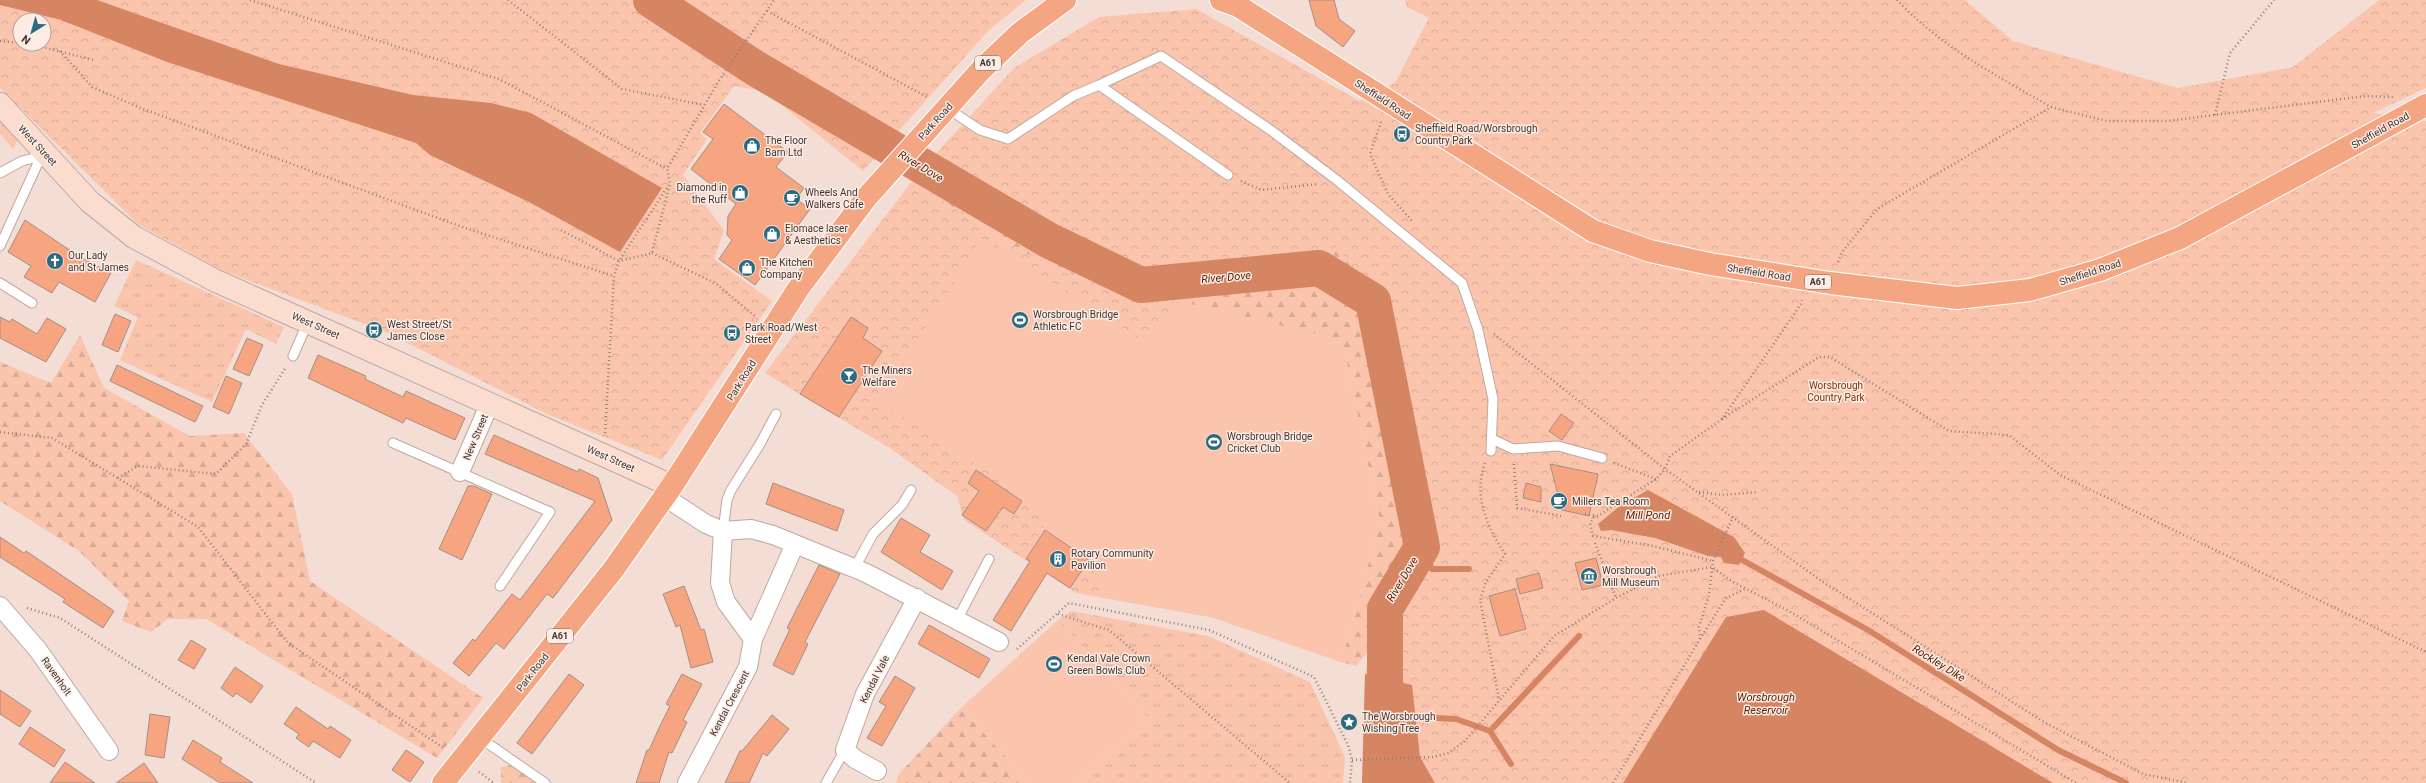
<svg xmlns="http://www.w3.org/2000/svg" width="2426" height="783" viewBox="0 0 2426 783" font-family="Roboto,sans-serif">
  <defs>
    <pattern id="grass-tufts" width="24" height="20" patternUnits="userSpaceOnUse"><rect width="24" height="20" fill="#fbc5ad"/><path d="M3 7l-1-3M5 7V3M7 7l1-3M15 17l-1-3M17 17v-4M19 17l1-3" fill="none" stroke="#d8aa95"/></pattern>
    <pattern id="forest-firs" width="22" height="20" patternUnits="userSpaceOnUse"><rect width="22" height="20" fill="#fbc5ad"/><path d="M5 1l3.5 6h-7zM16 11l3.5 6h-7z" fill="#d8aa95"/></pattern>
    <pattern id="park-crowns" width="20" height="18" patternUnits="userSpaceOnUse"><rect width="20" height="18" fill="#fbc5ad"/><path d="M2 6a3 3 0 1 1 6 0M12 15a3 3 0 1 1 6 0" fill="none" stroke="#d8aa95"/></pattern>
  </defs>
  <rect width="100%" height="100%" fill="#f3ddd4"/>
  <!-- grass -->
  <path fill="url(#grass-tufts)" d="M0,120L19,137L13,149L0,134Z
    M136,260L284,327L276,344L246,329L212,402L120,360L138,317L114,306Z
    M1071,611L1208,636L1310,682L1345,757L1343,783H1076L1148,718L1058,620Z"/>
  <!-- forest -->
  <path fill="url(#forest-firs)" d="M1196,9L1359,101L1445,547L1385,631L1356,666L1341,662L1380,522L1342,340L1258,322L1054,270L979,225L913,180L948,140L1123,29Z
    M80,335L104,388L190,436L244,433L292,494L310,581L483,698L437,758L206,619H168L151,632L122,621L129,601L79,551L0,501V362L51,383Z
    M961,708L1030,783H896L899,774Z
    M514,764L542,783H501V767Z"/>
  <!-- park -->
  <path fill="url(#park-crowns)" fill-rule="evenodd" d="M0,0H1026L989,30L863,171L764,91L734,86L700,133L707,139L683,175L724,230L714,259L772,301L662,460L549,415L386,332L223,271L138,224L0,88ZM20,20H44V44H20Z
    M1405,0H1965L2013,41L2178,88L2293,67L2379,0H2426V88L2373,113L2426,121V783H1362L1365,674L1385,609L1422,547L1373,301L1338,245L1319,268L1141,285L1048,240L923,168L1014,68L1099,17L1196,9L1359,101L1395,83L1429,18L1407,7Z
    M913,180L979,225L1054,270L1258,322L1342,340L1380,522L1341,662L1211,617L1076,593L964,520L957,496L891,449L765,373Z"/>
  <!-- pitch -->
  <path fill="#fbc5ad" d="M981,238L1143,341L1182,302L1342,340L1380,522L1341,662L1211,617L1104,598L1089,560L1045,530L1030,499L880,402Z
    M1058,620L1148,718L1076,783H1030L961,708Z"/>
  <!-- water -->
  <path fill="#d58562" d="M0,0H97L279,64L413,95L491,103L531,113L662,188L620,252L529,202L430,155L416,143L167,62L61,20L0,5Z
    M1648,490L1734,537L1745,553L1739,565L1724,563L1721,557L1708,556L1655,538L1611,530L1601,531L1598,524L1621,505Z
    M1764,610L2053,783H1623L1726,617Z
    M1365,674L1412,685L1420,757L1435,783H1362Z"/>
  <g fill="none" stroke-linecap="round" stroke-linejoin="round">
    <!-- stream -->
    <path stroke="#d58562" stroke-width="6" d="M1422,547L1432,569H1469
      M1735,556L1868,630L2058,750L2126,783
      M1408,714L1415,717L1456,719L1490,731L1579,636
      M1490,731L1511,764"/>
    <!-- river -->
    <path stroke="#d58562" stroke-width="36" d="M651,0L755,68L1048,240L1141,285L1319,268L1373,301L1422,547L1385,609V678L1390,783"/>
  </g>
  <!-- building -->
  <path fill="#f7a580" stroke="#a28f86" d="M1309,0H1334L1339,19L1355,31L1343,47L1316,26Z
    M724,104L788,152L776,167L804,188L796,199L810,209L755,285L719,259L732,240L727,235L728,216L736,204L691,169L713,139L703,132Z
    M25,220L80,257L111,273L95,302L59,282L52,293L24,277L31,266L8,252Z
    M115,314L131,321L118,352L102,345Z
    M0,317L10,322L12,319L37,334L47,318L66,329L46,362L0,338Z
    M851,317L868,328L863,338L882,351L839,417L800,394Z
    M247,338L263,345L249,376L233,369Z
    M318,355L366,376L365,379L403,397L406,391L465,418L455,440L406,418L403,423L308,378Z
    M117,365L203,406L195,422L110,381Z
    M226,376L242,383L229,414L213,407Z
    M1561,414L1574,423L1562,440L1549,431Z
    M494,435L578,472L579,469L598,478L612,520L553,598L547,594L504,649L496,643L469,676L453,663L473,639L475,641L512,594L520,600L595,501L485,454Z
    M1550,464L1598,474L1589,516L1562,510Z
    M976,470L1022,501L1014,514L1003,507L986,531L962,515L979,491L968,483Z
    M773,483L844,510L837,531L766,504Z
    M1526,483L1541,487V502L1523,498Z
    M468,486H474L492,494L462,560L439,549Z
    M901,518L930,535L920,552L953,571L942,590L881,552Z
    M1045,530L1089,560L1070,588L1047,573L1011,631L993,620L1030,561L1026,559Z
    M0,537L24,553L26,551L114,611L103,628L63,602L65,599L0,557Z
    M1596,558L1603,585L1582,590L1575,563Z
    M819,565L840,574L805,642L808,644L793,675L773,665L790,629L787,628Z
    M1539,573L1543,588L1520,594L1516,579Z
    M684,586L701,630L704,629L713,662L691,668L680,625L676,627L663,594Z
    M1515,589L1526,629L1500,636L1489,596Z
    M929,625L990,659L979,678L918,644Z
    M191,640L206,649L194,669L178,660Z
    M235,667L263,686L251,703L236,693L233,697L221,688Z
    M569,674L584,685L532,754L517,743Z
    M682,674L702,684L683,720L687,722L672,753L669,752L659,783H636L647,750H649L659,728L670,706L666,704Z
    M895,676L915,688L882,746L867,738L886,706L879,702Z
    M0,690L31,711L20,727L0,714Z
    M296,707L328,729L330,726L351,740L340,758L313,741L309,747L296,738L299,734L284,724Z
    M150,714L170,717L164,758L145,755Z
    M772,715L789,729L767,756L763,753L749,783H725L740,751H742Z
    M30,727L65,750L54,767L19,744Z
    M193,740L222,758L220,762L253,783H220L182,759Z
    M406,750L424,762L410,782L392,770Z
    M65,762L95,783H50Z
    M144,763L158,783H116Z"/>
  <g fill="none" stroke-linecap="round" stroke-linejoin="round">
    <!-- service casing -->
    <g stroke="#bea9a1" stroke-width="11">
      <path id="service" d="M1099,85L1161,56L1272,131L1338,181L1462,283L1478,330L1493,399L1491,451
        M947,108L980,130L1008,139L1073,96L1099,85L1228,175
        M0,173L22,161L42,156
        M0,246L43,152
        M0,283L32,303
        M293,356L308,322
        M1492,439L1513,449L1558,446L1602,458
        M393,443L550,512L500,586
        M723,531L727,500L731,490L760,444L776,414
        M854,569L873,534L902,505L911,490
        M957,620L989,559
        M480,738L545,783
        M826,783L845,750"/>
    </g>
    <!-- minor casing -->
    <g stroke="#bea9a1" stroke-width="20">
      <path id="minor" d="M460,472L490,403
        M665,497L706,524L723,531L751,529L773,535L866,573L999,642
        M0,606L38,650L109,751
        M753,639L795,544
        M877,771L855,759L845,750L865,694L917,598
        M687,783L748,667L753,639L726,602L720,583L723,531"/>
    </g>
    <!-- secondary casing -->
    <g stroke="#bea9a1" stroke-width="24">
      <path id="secondary" d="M0,104L90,202L134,237L214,280L672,486"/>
    </g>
    <!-- trunk casing -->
    <g stroke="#fff" stroke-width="24">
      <path id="trunk" d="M1221,0L1238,6L1593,231L1650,251L1710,264L1830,283L1957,298L2030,290L2100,270L2180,238L2426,105
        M443,783L613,570L672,486L798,289L866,198L982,69L1020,33L1065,0"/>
    </g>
    <!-- path -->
    <path stroke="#91827c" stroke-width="2.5" stroke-dasharray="1 3" stroke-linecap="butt" d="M250,0L499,79L667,169
      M508,0L622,89L704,105
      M1897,0C1940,46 1997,76 2051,107
      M767,11L929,98
      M0,41L20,43
      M30,44L94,60
      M60,51L92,87L143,109L465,228L614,276
      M2215,115L2230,53L2274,0
      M1381,122L1370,154L1388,194L1413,222
      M1241,181L1262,190L1318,184
      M561,230L619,261L668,186
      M652,253L715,283L756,317
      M1838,262L1842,252L1877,209L2051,107L2107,121H2167L2365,96L2394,97
      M1494,334L1665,469L1823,582L2044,722L2143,774L2188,783
      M1722,419L1819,357H1830L1949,431L2009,435L2060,475L2426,652
      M0,432L52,438L198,527L288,643L445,749
      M605,433L614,276L619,261L652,253L670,184L667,169L720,79L774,0
      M1485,463C1473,495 1487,527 1505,554L1486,582L1480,600L1499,699
      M1614,463L1656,479
      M1514,464L1517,508L1562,516
      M118,478L138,466L216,474L246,444L262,405L286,367
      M1699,492L1722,495L1758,492
      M1585,514L1598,516L1656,479L1665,469L1670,456L1722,419L1801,304L1802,300
      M1594,517L1590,523L1593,536L1653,546L1713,561
      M1595,543L1616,598
      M27,608L60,618L316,783
      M1058,614L1109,630L1290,783
      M1700,639L1726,598L1745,589
      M1017,649L1069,603L1209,630L1314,677L1348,745L1352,760L1350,783
      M1352,760L1433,757L1448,753L1465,741L1554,636L1616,598L1658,576L1712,567L1733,582L1787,610L2076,783
      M479,772L494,783
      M1613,783L1700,639L1699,627L1709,595L1713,561L1733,517"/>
    <!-- service -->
    <use href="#service" stroke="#fff" stroke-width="9"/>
    <!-- minor -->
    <use href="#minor" stroke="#fff" stroke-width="18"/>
    <!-- secondary -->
    <use href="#secondary" stroke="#fbddd0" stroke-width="22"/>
    <!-- trunk -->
    <use href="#trunk" stroke="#f4a682" stroke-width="22"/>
  </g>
  <!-- icons -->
  <defs>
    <g id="bus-disc" transform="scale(0.9)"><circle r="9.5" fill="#2c6a80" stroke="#fdece4"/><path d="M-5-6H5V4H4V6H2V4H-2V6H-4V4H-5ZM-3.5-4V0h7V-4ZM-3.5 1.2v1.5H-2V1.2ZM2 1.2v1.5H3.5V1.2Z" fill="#fff"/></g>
    <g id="shop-disc" transform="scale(0.9)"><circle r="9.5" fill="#2c6a80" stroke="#fdece4"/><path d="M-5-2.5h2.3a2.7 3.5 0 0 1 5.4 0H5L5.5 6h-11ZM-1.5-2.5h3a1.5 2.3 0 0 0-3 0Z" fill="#fff"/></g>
    <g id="cafe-disc" transform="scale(0.9)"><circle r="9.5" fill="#2c6a80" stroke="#fdece4"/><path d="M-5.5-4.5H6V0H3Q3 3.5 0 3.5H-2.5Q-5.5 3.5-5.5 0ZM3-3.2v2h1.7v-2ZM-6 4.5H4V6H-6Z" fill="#fff"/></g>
    <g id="church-disc" transform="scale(0.9)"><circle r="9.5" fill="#2c6a80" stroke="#fdece4"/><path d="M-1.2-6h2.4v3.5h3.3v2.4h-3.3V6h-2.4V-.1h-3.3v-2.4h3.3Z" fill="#fff"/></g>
    <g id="stadium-disc" transform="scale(0.9)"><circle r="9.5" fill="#2c6a80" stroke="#fdece4"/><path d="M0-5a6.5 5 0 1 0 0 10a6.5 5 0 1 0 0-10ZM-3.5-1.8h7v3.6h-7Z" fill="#fff"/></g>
    <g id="bar-disc" transform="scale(0.9)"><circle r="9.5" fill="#2c6a80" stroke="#fdece4"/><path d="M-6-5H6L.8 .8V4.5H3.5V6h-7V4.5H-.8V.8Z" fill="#fff"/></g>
    <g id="building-disc" transform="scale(0.9)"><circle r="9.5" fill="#2c6a80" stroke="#fdece4"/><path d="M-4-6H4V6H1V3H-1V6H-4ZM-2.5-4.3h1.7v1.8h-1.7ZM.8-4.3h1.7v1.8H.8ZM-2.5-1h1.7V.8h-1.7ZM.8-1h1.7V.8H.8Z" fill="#fff"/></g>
    <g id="museum-disc" transform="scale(0.9)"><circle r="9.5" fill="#2c6a80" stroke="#fdece4"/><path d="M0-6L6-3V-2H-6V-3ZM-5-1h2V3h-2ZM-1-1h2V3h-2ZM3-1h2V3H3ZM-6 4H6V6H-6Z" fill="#fff"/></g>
    <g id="sight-disc" transform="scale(0.9)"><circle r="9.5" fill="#2c6a80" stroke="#fdece4"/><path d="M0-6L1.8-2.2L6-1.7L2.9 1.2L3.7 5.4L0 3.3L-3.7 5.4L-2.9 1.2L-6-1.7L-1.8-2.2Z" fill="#fff"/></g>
  </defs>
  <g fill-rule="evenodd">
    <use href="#bus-disc" x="1402" y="134"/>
    <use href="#shop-disc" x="752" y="146"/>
    <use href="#shop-disc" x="740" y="193"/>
    <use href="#cafe-disc" x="792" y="198"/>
    <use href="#shop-disc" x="772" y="234"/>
    <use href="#church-disc" x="55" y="261"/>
    <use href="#shop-disc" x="747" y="268"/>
    <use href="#stadium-disc" x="1020" y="320"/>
    <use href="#bus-disc" x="374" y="330"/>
    <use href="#bus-disc" x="732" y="333"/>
    <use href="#bar-disc" x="849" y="376"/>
    <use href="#stadium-disc" x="1214" y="442"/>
    <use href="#cafe-disc" x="1559" y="501"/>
    <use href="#building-disc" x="1058" y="559"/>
    <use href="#museum-disc" x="1589" y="576"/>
    <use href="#stadium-disc" x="1054" y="664"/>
    <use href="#sight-disc" x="1349" y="722"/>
  </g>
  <g text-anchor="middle" stroke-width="3" stroke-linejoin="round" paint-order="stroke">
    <!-- shield labels -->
    <g fill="#fdece4" stroke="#786d68" stroke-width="1">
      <rect x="975" y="56" width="26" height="14" rx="3"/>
      <rect x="1805" y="275" width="26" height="14" rx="3"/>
      <rect x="547" y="629" width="26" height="14" rx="3"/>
    </g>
    <g font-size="9" font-weight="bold" fill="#3f3633">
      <text x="988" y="66">A61</text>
      <text x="1818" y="285">A61</text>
      <text x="560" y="639">A61</text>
    </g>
    <!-- street labels -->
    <g font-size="10" fill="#3f3633" stroke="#fdece4">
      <text transform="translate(1383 99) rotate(33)" y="4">Sheffield Road</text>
      <text transform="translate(935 121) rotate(-48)" y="4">Park Road</text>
      <text transform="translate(2380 130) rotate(-29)" y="4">Sheffield Road</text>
      <text transform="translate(38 145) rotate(47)" y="4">West Street</text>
      <text transform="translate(1759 272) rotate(9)" y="4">Sheffield Road</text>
      <text transform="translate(2090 272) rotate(-18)" y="4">Sheffield Road</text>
      <text transform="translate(316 325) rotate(24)" y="4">West Street</text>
      <text transform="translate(741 380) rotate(-58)" y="4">Park Road</text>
      <text transform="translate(475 437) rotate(-67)" y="4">New Street</text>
      <text transform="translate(611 458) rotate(24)" y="4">West Street</text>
      <text transform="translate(532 672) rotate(-52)" y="4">Park Road</text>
      <text transform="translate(57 676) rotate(55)" y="4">Ravenholt</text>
      <text transform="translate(874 679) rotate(-63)" y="4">Kendal Vale</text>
      <text transform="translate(729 703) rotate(-62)" y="4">Kendal Crescent</text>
    </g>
    <!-- poi labels -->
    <g font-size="10" fill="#3f3633" stroke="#fdece4" text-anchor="start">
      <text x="1415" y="132">Sheffield Road/Worsbrough<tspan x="1415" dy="12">Country Park</tspan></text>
      <text x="765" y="144">The Floor<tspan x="765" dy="12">Barn Ltd</tspan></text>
      <text x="727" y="191" text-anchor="end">Diamond in<tspan x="727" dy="12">the Ruff</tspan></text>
      <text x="805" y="196">Wheels And<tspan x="805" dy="12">Walkers Cafe</tspan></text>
      <text x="785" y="232">Elomace laser<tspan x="785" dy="12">&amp; Aesthetics</tspan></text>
      <text x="68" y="259">Our Lady<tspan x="68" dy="12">and St James</tspan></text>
      <text x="760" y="266">The Kitchen<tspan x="760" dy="12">Company</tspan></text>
      <text x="1033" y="318">Worsbrough Bridge<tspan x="1033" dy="12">Athletic FC</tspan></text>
      <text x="387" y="328">West Street/St<tspan x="387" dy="12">James Close</tspan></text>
      <text x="745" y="331">Park Road/West<tspan x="745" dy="12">Street</tspan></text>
      <text x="862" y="374">The Miners<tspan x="862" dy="12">Welfare</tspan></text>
      <text x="1227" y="440">Worsbrough Bridge<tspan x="1227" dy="12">Cricket Club</tspan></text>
      <text x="1572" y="505">Millers Tea Room</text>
      <text x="1071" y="557">Rotary Community<tspan x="1071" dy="12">Pavilion</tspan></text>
      <text x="1602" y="574">Worsbrough<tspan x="1602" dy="12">Mill Museum</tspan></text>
      <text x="1067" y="662">Kendal Vale Crown<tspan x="1067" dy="12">Green Bowls Club</tspan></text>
      <text x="1362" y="720">The Worsbrough<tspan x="1362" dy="12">Wishing Tree</tspan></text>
    </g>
    <!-- park labels -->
    <g font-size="10" fill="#7c330b" stroke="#fdece4">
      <text x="1836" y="389">Worsbrough<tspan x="1836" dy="12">Country Park</tspan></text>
    </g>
    <!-- water labels -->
    <g font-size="11" font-style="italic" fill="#58240a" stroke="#fdece4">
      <text transform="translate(921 166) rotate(31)" y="4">River Dove</text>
      <text transform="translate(1226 277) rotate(-5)" y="4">River Dove</text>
      <text x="1648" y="519">Mill Pond</text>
      <text transform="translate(1402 579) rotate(-59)" y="4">River Dove</text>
      <text transform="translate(1939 663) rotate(32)" y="4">Rockley Dike</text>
      <text x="1766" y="701">Worsbrough<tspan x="1766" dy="13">Reservoir</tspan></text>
    </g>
  </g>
  <!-- north arrow -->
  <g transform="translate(32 32) rotate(217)"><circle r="19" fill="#fdece4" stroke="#b1a39d"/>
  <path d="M0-3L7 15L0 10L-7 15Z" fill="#2c6a80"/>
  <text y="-6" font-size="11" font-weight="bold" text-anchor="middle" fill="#3f3633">N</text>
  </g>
</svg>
